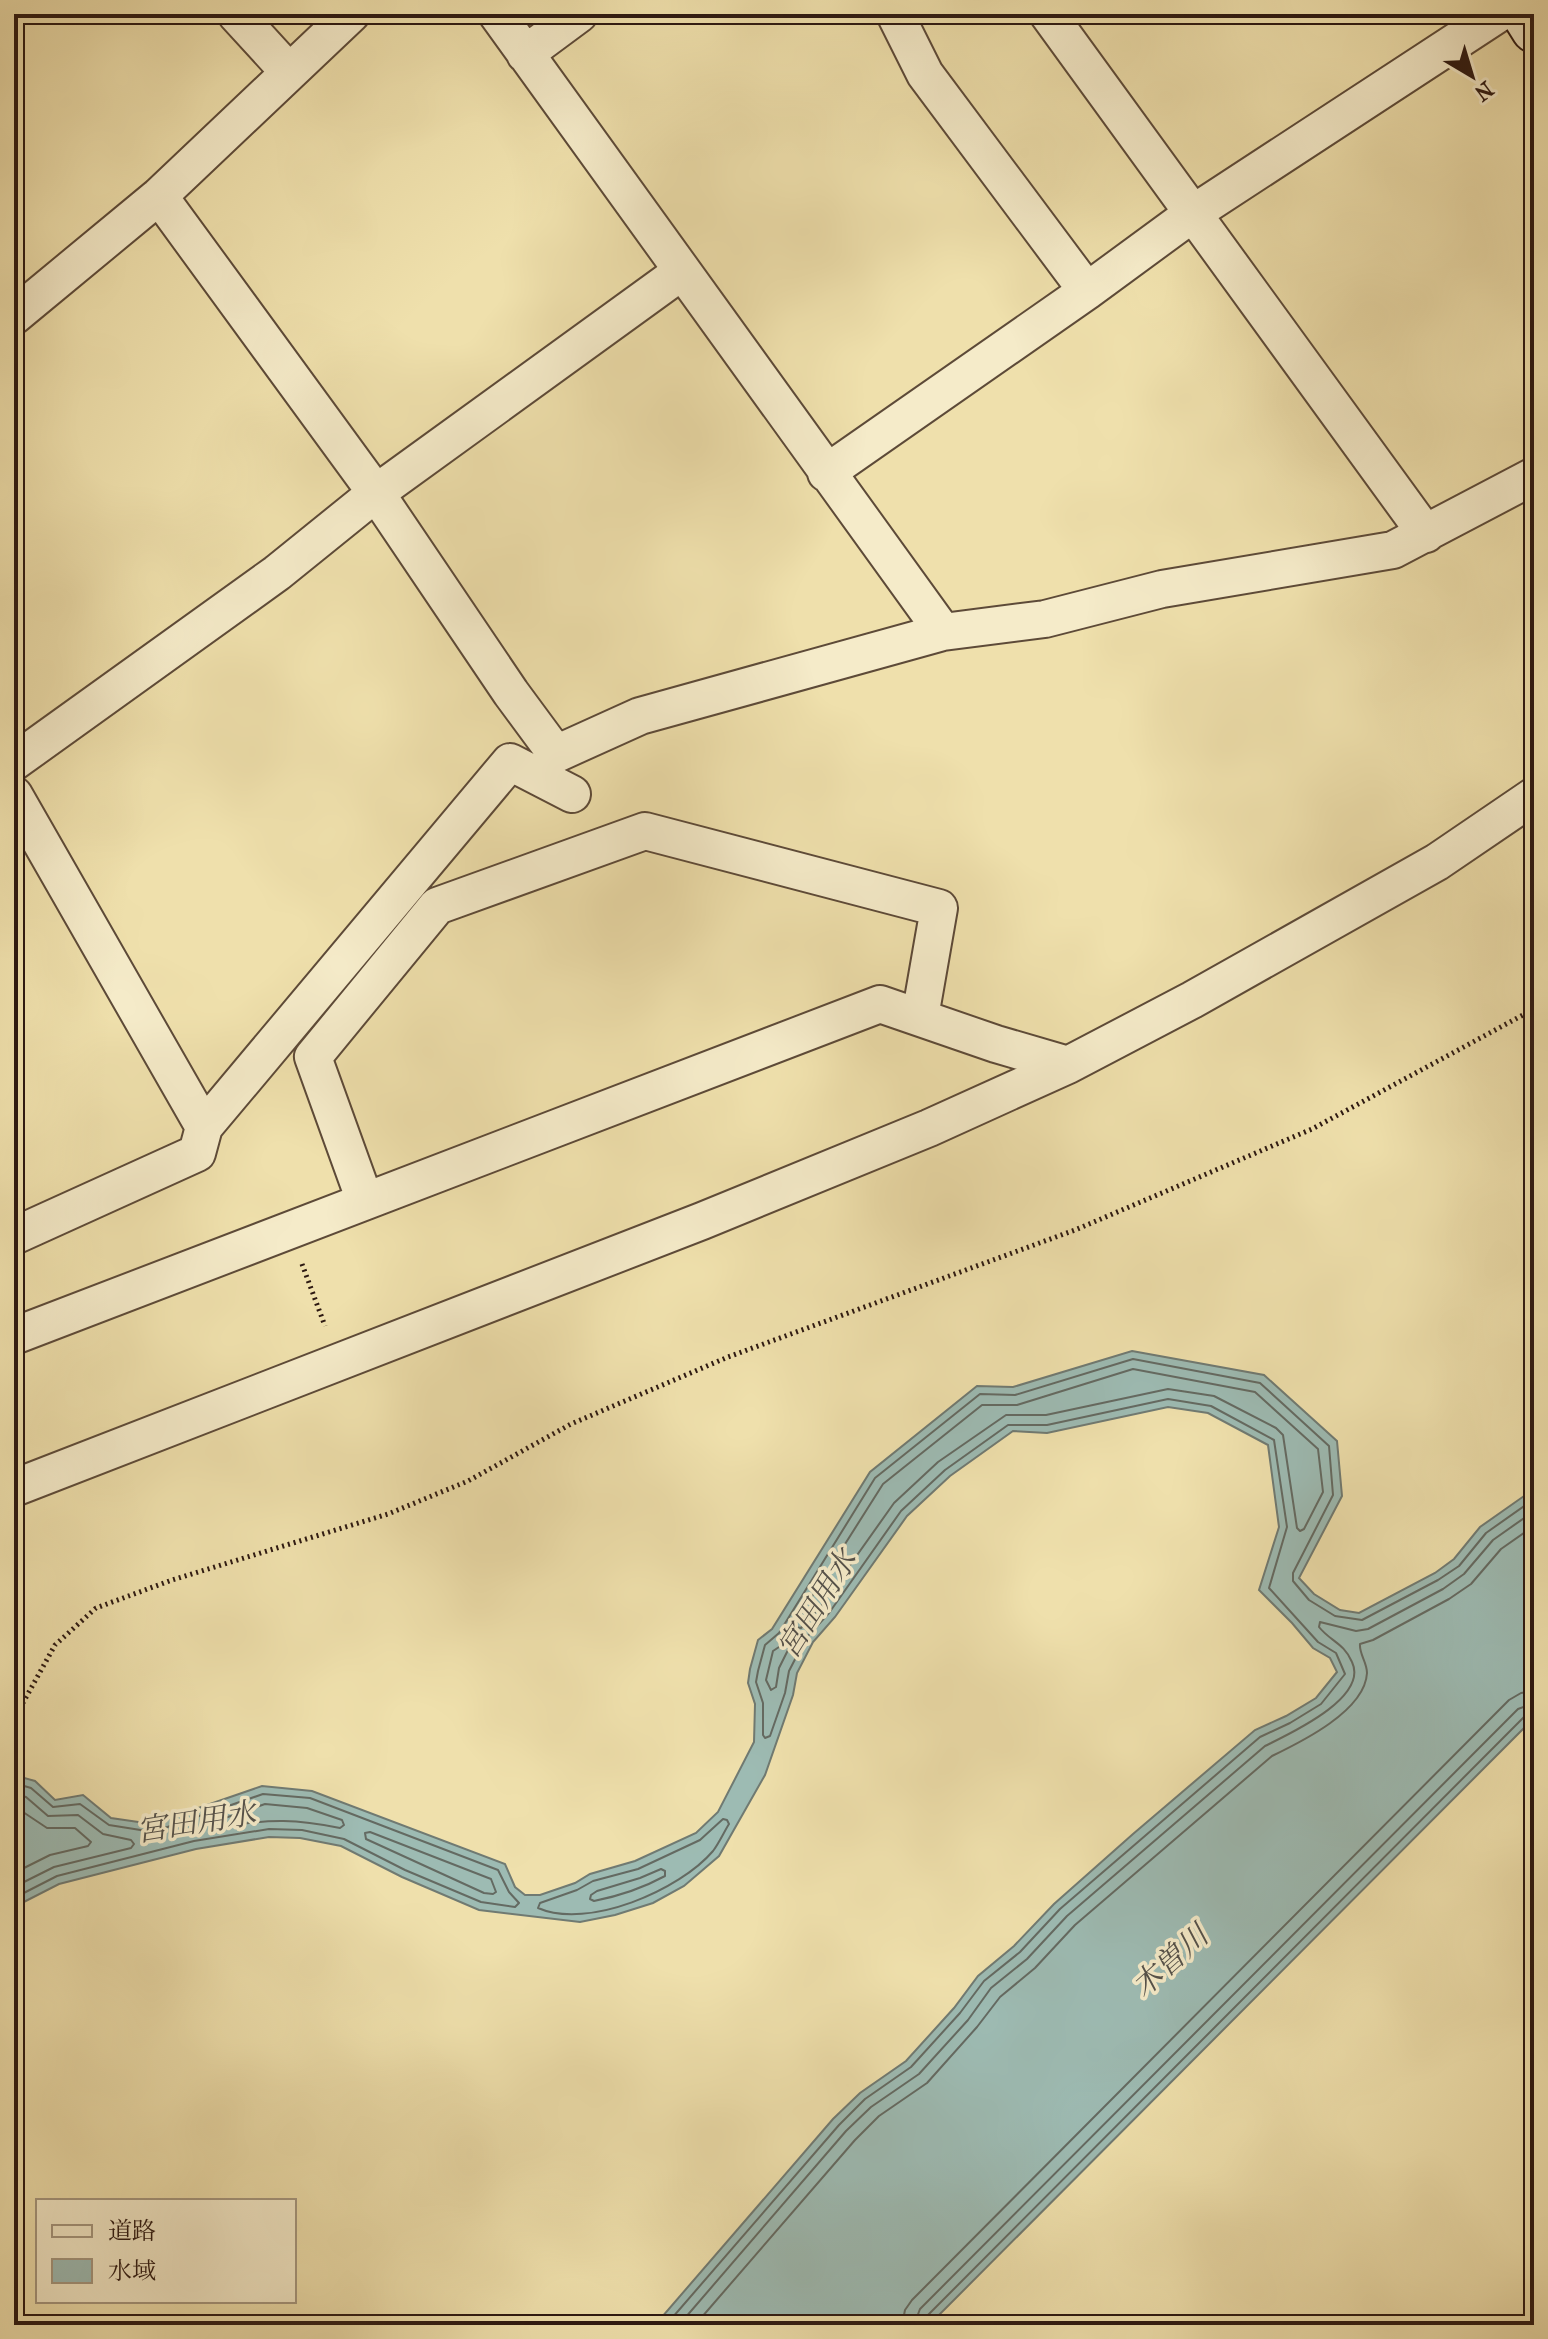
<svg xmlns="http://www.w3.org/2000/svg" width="1548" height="2339" viewBox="0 0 1548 2339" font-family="'IM FELL French Canon','Noto Serif JP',serif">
  <rect width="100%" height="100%" fill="#efe0ac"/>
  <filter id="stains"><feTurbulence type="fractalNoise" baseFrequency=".0025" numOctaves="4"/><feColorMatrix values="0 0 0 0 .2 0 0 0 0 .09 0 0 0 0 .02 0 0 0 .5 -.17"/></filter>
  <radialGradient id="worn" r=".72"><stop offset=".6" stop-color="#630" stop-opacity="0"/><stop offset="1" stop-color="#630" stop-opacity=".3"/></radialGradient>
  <!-- water -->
  <path fill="#9dbbb3" stroke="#707a72" stroke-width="2" d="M1132,1351L1264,1375L1337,1441L1342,1496L1299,1578L1314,1594L1340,1610L1359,1613L1435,1573L1454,1559L1480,1527L1534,1489V1718L929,2325H655L833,2119L860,2093L906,2061L954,2008L978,1976L1014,1946L1054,1904L1133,1834L1255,1730L1286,1716L1316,1698L1337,1672L1330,1658L1313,1648L1292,1623L1259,1590L1279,1527L1268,1445L1208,1413L1168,1407L1047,1433L1013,1431L950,1476L907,1516L835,1617L813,1642L797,1673L793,1695L765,1775L719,1856L684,1886L653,1903L615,1915L580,1922L479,1910L402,1877L341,1846L300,1838L269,1837L196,1849L59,1884L14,1907V1775L35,1781L55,1800L83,1795L111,1818L152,1824L262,1786L312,1791L505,1864L515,1887L525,1895H540L575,1883L590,1874L635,1861L696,1833L718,1812L754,1742L755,1704L748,1683L750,1669L758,1640L772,1629L870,1472L977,1386L1013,1387Z"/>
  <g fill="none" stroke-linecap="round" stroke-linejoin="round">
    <!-- shore -->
    <path stroke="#646a62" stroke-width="2" d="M1133,1369L1255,1392L1318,1449L1323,1492L1304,1529L1300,1531L1297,1528L1283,1435L1276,1428L1214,1396L1168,1389L1046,1415H1006L938,1462L894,1503L821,1606L801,1628L795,1627L797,1620L883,1484L982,1405H1017Z
      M788,1641L790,1646L779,1668L776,1687L771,1690L766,1680L773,1651Z
      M14,1783L31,1788L53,1807L80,1804L109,1825L153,1832L263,1794L310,1798L498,1870L509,1892L519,1903L515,1907L481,1902L405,1870L344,1839L302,1830L269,1829L194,1841L57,1876L14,1898
      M14,1794L26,1797L48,1816L78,1815L103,1834L131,1840L134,1844L131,1848L54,1867L14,1887
      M265,1804L307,1808L342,1820L344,1825L340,1828C296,1819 271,1819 227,1826L223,1824L225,1818Z
      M14,1806L47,1828H75L91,1842L88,1846L50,1855L14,1873
      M723,1819L727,1820L729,1824C724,1832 719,1843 713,1851C680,1890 588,1930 538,1908L540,1903L577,1890L593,1881L638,1869L700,1840Z
      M370,1832L491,1879L496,1892L493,1894L484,1893L366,1839L365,1833Z
      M661,1869L665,1871V1876C643,1888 619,1896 594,1901L590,1899L591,1895L597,1891L640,1878Z
      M666,2325L839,2125L865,2099L911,2067L960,2013L984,1981L1020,1952L1060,1909L1260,1737L1290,1723L1321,1704L1345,1674L1336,1653L1318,1642L1269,1588L1287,1527L1274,1440L1211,1406L1168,1399L1047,1425H1008L945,1470L901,1511L829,1613L806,1638L789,1671L785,1693L770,1736L765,1738L763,1735V1703L756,1682L758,1671L765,1645L779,1633L875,1478L980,1394L1015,1395L1133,1359L1260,1383L1329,1446L1333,1495L1293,1573V1581L1309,1600L1335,1616L1362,1620L1438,1580L1459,1566L1486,1533L1534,1499
      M679,2325L846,2131L871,2107L919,2074L968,2020L991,1988L1027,1959L1067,1916L1265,1746C1289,1734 1369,1698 1352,1662C1344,1643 1330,1641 1319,1627L1320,1622L1356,1631L1368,1629L1443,1589L1464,1574L1493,1540L1534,1511
      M695,2325L855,2140L879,2116L927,2083L977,2027L1000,1997L1035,1968L1075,1925L1272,1756C1301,1742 1365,1711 1367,1673C1367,1662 1359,1654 1360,1644L1373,1640L1449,1599L1471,1584L1501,1549L1534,1526
      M902,2325L905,2310L912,2300L1509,1700L1521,1693L1534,1691
      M914,2325L920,2309L1518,1709L1534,1703
      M924,2325L927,2316L1525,1716L1534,1713"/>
    <!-- street casing -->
    <g stroke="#5d4a38" stroke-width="40">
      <path id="street" d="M236,14L289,72
        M497,14L943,632L1045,619L1162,589L1393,550L1534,476
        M895,14L925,74L1087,291
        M1048,14L1426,534
        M525,54L579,14
        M159,196L376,493L511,693L556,754L640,716L943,632
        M14,316L159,196L351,14
        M826,473L1087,291L1192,214L1498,14
        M14,762L277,573L376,493L681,272
        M14,795L204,1127L197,1153L14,1236
        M204,1127L510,762L572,794
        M365,1201L313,1057L437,906L645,831L939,908L920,1017
        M14,1336L880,1004L996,1044L1068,1065
        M14,1488L702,1221L929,1128L1068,1065L1192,1000L1437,862L1534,796"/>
    </g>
    <!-- secondary casing -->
    <g stroke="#2c1811" stroke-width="48">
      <path id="secondary" d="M1524,14L1534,30"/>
    </g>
    <!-- path -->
    <path stroke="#2c1811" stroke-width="5" stroke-dasharray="2 4" stroke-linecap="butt" d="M302,1264L325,1326
      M14,1719L55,1645L96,1608L172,1580L388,1514L468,1481L571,1424L728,1357L1075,1230L1312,1129L1534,1009"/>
    <!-- street -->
    <use href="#street" stroke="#f5ebc9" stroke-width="36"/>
    <!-- secondary -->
    <use href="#secondary" stroke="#f5ebc9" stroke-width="44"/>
  </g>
  <g text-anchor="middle" stroke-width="7" stroke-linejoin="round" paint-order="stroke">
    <!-- water labels -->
    <g font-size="30" font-style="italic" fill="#54514a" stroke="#f5ebc9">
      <text transform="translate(817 1604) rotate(-58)" y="10">宮田用水</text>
      <text transform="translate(196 1822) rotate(-9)" y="10">宮田用水</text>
      <text transform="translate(1170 1961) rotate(-42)" y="10">木曽川</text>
    </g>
  </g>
  <!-- margin -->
  <rect width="1548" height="2339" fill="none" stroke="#efe0ac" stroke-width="48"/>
  <rect x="16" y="16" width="1516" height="2307" fill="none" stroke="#2c1811" stroke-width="4"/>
  <rect x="24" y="24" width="1500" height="2291" fill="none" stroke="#2c1811" stroke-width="2"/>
  <!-- legend -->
  <rect x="36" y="2199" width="260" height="104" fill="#f5ebc9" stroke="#a5977f" stroke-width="2"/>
  <rect x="52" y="2225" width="40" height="12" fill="#f5ebc9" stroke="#a5977f" stroke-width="2"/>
  <text x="108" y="2239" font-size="24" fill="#2c1811">道路</text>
  <rect x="52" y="2259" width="40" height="24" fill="#9dbbb3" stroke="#a5977f" stroke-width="2"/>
  <text x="108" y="2279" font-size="24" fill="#2c1811">水域</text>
  <!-- north arrow -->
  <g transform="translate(1472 76) rotate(142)" stroke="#f5ebc9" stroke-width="6" paint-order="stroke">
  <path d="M0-6L14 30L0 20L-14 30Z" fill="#2c1811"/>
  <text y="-12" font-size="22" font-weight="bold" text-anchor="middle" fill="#2c1811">N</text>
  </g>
  <rect width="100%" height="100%" filter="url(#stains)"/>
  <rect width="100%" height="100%" fill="url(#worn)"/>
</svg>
